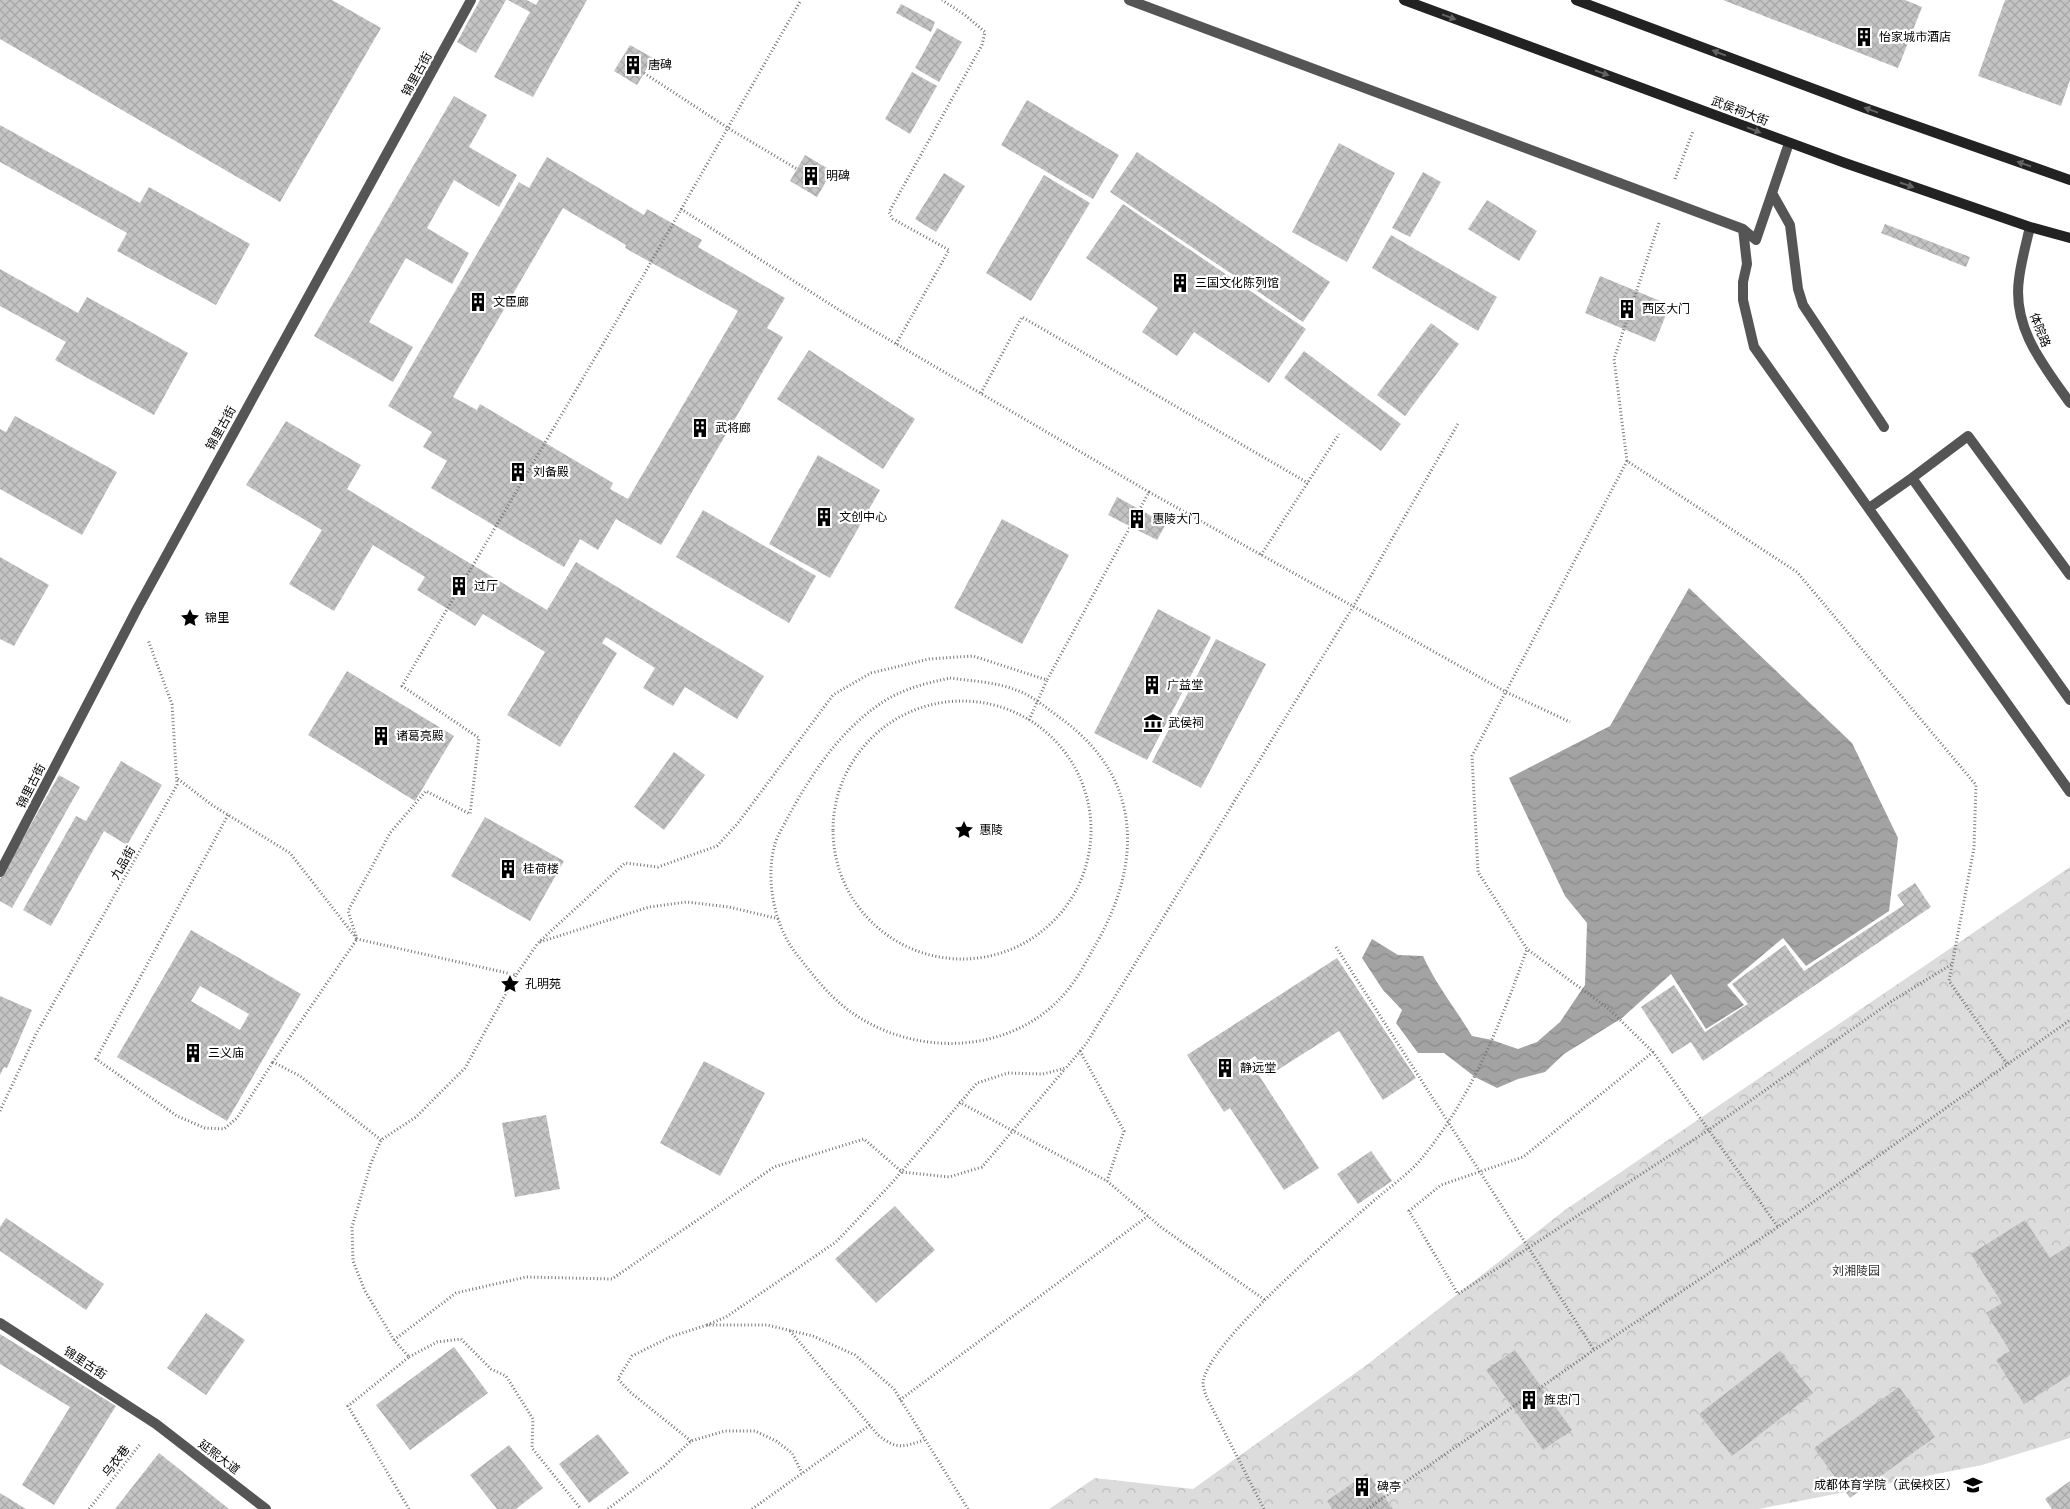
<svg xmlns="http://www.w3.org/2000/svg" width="2070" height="1509" viewBox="0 0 2070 1509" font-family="Overpass,'Noto Sans SC',sans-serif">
  <defs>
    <pattern id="park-crowns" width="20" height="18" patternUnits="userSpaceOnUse" patternTransform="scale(1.25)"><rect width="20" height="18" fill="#dcdcdc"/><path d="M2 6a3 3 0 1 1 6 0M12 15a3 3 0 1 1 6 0" fill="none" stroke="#bbb"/></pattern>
    <pattern id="water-waves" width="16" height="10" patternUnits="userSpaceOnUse" patternTransform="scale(1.25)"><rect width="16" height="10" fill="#a3a3a3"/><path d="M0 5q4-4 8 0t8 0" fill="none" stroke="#8b8b8b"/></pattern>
    <pattern id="building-cross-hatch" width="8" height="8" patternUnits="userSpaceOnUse" patternTransform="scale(1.25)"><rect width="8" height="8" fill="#c4c4c4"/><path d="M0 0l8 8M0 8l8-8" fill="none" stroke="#a7a7a7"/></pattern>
  </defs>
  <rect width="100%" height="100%" fill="#fff"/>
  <!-- park -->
  <path fill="url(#park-crowns)" d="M2070,867V1438L1982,1465L1759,1509H1049L1095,1478L1193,1489L1368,1364L1565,1210Z"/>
  <!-- water -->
  <path fill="url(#water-waves)" d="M1689,588L1852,743L1898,838L1889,911L1806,966L1783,938L1727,985L1744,1005L1706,1029L1671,974L1622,1018L1564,1054L1545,1072L1518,1079L1497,1088L1475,1077L1444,1053H1418L1396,1023L1402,1010L1383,990L1362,958L1372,939L1398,955L1423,956C1436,985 1456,1009 1472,1036L1492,1040L1518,1049L1537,1042L1560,1022L1585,985L1587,923L1565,896L1509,778L1610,726Z"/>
  <!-- building -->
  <path fill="url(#building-cross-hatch)" fill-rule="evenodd" d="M0,0H332L381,28L280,202L0,39Z
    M480,0H506L476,53L457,42Z
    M508,0H527L536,5L539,0H587L533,97L494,77L530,12Z
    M1723,0H1905L1922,7L1898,68Z
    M2005,0H2070V80L2061,106L1978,76Z
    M901,4L935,22L931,32L896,13Z
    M937,28L962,42L939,82L915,68Z
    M630,45L653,58L637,85L614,71Z
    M912,72L937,86L910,134L885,119Z
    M454,96L487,115L469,147L517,175L499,207L454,180L427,228L469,253L452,284L406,258L369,322L413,347L393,382L314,336Z
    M1027,100L1119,155L1093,199L1001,145Z
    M0,125L140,203L149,187L250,244L216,305L117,251L127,233L0,162Z
    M1339,143L1395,173L1347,262L1292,232Z
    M1137,152L1330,282L1303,322L1110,192Z
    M805,155L832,171L817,197L790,181Z
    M547,157L644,215L647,209L702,240L698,247L785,298L767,328L783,337L661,545L616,519L598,550L580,539L564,567L431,488L447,461L423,447L432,432L388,406L519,182L529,188ZM563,208L626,245L625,248L738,311L628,499L610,489L613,483L480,404L477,410L453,397Z
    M1423,172L1441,182L1410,237L1392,228Z
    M944,173L965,186L936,232L915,219Z
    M1044,175L1090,203L1031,301L986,273Z
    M1487,200L1537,231L1519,261L1468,229Z
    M1123,204L1306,329L1269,383L1194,332L1177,356L1142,332L1158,308L1086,258Z
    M1885,224L1970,257L1966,267L1881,233Z
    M1391,235L1497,297L1478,331L1372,268Z
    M0,269L78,313L87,297L188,353L154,415L55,360L66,342L0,306Z
    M1600,276L1670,305L1655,342L1585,313Z
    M1431,323L1459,344L1405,416L1377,395Z
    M809,350L915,419L883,469L777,399Z
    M1304,351L1401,424L1381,451L1284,378Z
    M15,416L117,472L82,535L0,489V429L6,432Z
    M286,421L361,465L347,489L547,610L576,562L764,676L737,719L685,687L673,706L643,688L655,668L606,637L602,643L617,653L560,747L507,715L545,652L483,614L475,626L417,590L425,577L373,545L334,611L289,584L322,530L246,485Z
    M818,455L880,490L830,578L769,544Z
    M1117,497L1166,524L1157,540L1108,515Z
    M703,510L816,576L789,623L676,557Z
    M1002,519L1069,555L1022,644L954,608Z
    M0,557L49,585L14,646L0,639Z
    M1158,609L1211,637L1147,760L1094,733Z
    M1216,639L1266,664L1201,788L1152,762Z
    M347,671L454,736L415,801L308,735Z
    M674,752L705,775L664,830L634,807Z
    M121,761L162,785L127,845L104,831L51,926L23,910L76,816L86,821Z
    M59,775L80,787L12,908L0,901V879Z
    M485,817L564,861L530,921L451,876Z
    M1915,883L1931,907L1703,1061L1691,1042L1672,1054L1641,1007L1674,985L1705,1032L1748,1004L1732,984L1785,945L1804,971L1904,905L1897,895Z
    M191,930L301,994L227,1121L117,1057ZM200,986L249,1014L240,1030L191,1001Z
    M1337,958L1416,1078L1383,1100L1339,1031L1268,1076L1255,1056L1249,1060L1319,1168L1284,1190L1230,1108L1224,1112L1187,1055Z
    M0,996L32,1010L7,1068L4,1067L0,1075Z
    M704,1061L765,1093L720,1176L660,1143Z
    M546,1115L560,1189L515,1197L502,1123Z
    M1371,1151L1392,1181L1358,1204L1337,1174Z
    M895,1206L935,1250L876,1303L835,1259Z
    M6,1218L104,1284L86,1310L0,1251V1227Z
    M2025,1220L2050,1258L2070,1245V1375L2024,1404L1996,1360L2010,1351L1986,1313L2002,1303L1971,1254Z
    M206,1313L245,1340L206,1395L167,1368Z
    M0,1334L116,1406L54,1505L22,1485L70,1407L0,1364Z
    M454,1347L488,1393L410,1450L376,1405Z
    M1515,1350L1572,1430L1543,1450L1486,1370Z
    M1780,1351L1813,1393L1732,1456L1699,1414Z
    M1899,1387L1935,1437L1850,1498L1814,1448Z
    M598,1434L629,1473L589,1503L559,1464Z
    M509,1445L543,1488L516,1509H497L470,1475Z
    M159,1453L229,1509H115Z
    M1367,1473L1393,1509H1332L1327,1501Z
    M2070,1481V1509H2052L2045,1499Z
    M0,1493L26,1509H0Z"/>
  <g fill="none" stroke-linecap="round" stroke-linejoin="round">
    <!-- path -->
    <path stroke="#777" stroke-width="3" stroke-dasharray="1 2.5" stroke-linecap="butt" d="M644,73L728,128L797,169
      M1675,179L1693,131
      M681,209L847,315L1149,492L1047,680L973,656L929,659L871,673L833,695L738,823L717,846L658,867L625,863L538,943L516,975L357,939L348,911L390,833L426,791L470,814L479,738L402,686L643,276L801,0
      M1659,223L1614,359L1627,461L1797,572L1976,785L1974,848L1949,981L2007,1064
      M896,344L949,250L893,219L889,212L982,45L985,32L965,15L942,0
      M981,393L1022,317L1308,483
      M1627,461L1472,756L1478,872L1527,949L1609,1009L1653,1052L1778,1227
      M1149,492L1506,692L1570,722
      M1261,555L1339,434
      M950,678C971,681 996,682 1016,690C1032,695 1049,710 1063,720C1143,779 1142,864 1096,944C1087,960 1078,978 1066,992C1015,1053 921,1058 857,1016C831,1000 813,975 795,952C774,925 765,878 775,844C777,836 783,827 787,819C811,774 842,727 886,700C906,688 927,683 950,678Z
      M833 830a129 129 0 1 1 258 0a129 129 0 1 1-258 0Z
      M1029,720L1047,680
      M178,779L212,805L290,853L357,939L273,1062L300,1076L381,1140
      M228,815L96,1059L177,1116L205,1128L224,1129L237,1118L273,1062
      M540,942L649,907L687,902L729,907L779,919
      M1336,947L1594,1350
      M1080,1051L1124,1131L1107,1181
      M1653,1052L1523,1157L1441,1185L1409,1211L1458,1294L1707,1131L1892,1001L1952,964
      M959,1102L1107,1181L1162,1228L1265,1300
      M0,1111L36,1034L177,785L172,704L148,640
      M707,1325L726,1317L836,1242L891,1184L977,1083L1008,1073L1043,1074L1066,1068L1086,1044L1353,607L1459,422
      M790,1331L878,1435C897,1450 903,1447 924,1440
      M394,1340L456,1293L526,1277L612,1279L774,1167L864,1139L902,1172L949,1177L982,1167L1065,1069
      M409,1357L437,1342L461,1339L491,1369L506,1376L533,1419L532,1448L581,1509
      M900,1400L1148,1216
      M691,1441L630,1392L618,1379L632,1356L670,1337L707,1325H767L813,1336L855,1355L894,1389L968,1509
      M89,1509L141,1443
      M409,1509L348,1406L409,1357L394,1340L365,1291L353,1261L352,1227L371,1163L381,1140L416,1117L465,1068L516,975
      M608,1509L664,1466L691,1441L725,1431H755L776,1441L792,1453L802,1473
      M752,1509L870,1425
      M1264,1509L1206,1396C1205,1393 1204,1389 1203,1385C1201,1347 1345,1226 1377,1198C1391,1186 1410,1173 1422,1158C1472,1097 1501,1022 1527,949
      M1367,1509L1594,1350L1778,1227L2070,1020"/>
    <!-- service -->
    <path stroke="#555" stroke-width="10" d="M1129,0L1743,229
      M1789,143L1756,240L1743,229L1747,264L1743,282V300L1754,347L2070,792
      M1772,193L1790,225L1798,289L1803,305L1884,427
      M1912,478L1968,436L2070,575
      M1869,508L1912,478L2070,700"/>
    <!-- pedestrian -->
    <path stroke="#555" stroke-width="10" d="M0,872L137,609L471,0
      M0,1323L156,1424L266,1509"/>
    <!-- minor -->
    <path stroke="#555" stroke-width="10" d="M2030,227C2026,244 2021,262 2019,279C2012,328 2044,366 2070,403"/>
    <!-- secondary -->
    <path stroke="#222" stroke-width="10" d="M1404,0L1845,163L2030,227L2070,238
      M1576,0L1865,108L2070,180"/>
  </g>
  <!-- one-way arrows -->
  <defs><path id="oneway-solid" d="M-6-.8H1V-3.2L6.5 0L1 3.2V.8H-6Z" transform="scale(1.25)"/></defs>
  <g fill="#646464">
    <use href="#oneway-solid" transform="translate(1449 17) rotate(20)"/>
    <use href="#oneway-solid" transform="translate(1719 53) rotate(-159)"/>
    <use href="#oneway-solid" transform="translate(1602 73) rotate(20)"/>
    <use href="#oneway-solid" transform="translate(1871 110) rotate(-160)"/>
    <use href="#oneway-solid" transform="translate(1754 130) rotate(21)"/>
    <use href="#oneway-solid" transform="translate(2024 164) rotate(-161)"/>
    <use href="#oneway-solid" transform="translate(1907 185) rotate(19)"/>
  </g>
  <!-- icons -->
  <defs>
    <g id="building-bare" transform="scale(1.5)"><path d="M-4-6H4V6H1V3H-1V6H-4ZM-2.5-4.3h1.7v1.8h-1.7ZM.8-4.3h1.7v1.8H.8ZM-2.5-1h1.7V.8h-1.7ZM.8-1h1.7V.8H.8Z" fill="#000" stroke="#fff" stroke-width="2.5" paint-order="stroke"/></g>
    <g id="sight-bare" transform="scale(1.5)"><path d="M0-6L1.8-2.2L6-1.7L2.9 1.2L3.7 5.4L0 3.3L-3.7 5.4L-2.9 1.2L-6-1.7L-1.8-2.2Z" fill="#000" stroke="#fff" stroke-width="2.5" paint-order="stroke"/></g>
    <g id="museum-bare" transform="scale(1.5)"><path d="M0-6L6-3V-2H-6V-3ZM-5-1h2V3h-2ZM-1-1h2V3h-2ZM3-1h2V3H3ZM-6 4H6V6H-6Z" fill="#000" stroke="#fff" stroke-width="2.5" paint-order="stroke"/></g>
    <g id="university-bare" transform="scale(1.5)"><path d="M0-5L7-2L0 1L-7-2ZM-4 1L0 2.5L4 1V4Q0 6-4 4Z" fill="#000" stroke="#fff" stroke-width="2.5" paint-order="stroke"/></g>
  </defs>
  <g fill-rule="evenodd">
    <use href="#building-bare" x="1864" y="37"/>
    <use href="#building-bare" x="633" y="65"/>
    <use href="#building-bare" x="811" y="176"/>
    <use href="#building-bare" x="1180" y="283"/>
    <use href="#building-bare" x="478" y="302"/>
    <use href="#building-bare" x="1627" y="309"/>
    <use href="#building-bare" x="700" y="428"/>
    <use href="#building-bare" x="518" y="472"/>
    <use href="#building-bare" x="824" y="517"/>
    <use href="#building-bare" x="1137" y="519"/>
    <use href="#building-bare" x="459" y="586"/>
    <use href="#sight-bare" x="190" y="618"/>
    <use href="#building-bare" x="1152" y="685"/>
    <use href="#museum-bare" x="1153" y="723"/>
    <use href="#building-bare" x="381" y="736"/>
    <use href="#sight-bare" x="964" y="830"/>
    <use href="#building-bare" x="508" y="869"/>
    <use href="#sight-bare" x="510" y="984"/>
    <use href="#building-bare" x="193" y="1053"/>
    <use href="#building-bare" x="1225" y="1068"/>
    <use href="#building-bare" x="1529" y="1400"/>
    <use href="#university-bare" x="1973" y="1485"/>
    <use href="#building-bare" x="1362" y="1487"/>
  </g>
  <g text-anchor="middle" stroke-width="4.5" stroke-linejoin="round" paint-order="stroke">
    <!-- poi labels -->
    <g font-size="12" fill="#000" stroke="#fff" text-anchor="start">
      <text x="1879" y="41">怡家城市酒店</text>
      <text x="648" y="69">唐碑</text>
      <text x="826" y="180">明碑</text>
      <text x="1195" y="287">三国文化陈列馆</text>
      <text x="493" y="306">文臣廊</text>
      <text x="1642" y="313">西区大门</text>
      <text x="715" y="432">武将廊</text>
      <text x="533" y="476">刘备殿</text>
      <text x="839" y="521">文创中心</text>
      <text x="1152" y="523">惠陵大门</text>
      <text x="474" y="590">过厅</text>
      <text x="205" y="622">锦里</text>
      <text x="1167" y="689">广益堂</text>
      <text x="1168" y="727">武侯祠</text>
      <text x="396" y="740">诸葛亮殿</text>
      <text x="979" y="834">惠陵</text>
      <text x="523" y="873">桂荷楼</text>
      <text x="525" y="988">孔明苑</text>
      <text x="208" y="1057">三义庙</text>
      <text x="1240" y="1072">静远堂</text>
      <text x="1544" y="1404">旌忠门</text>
      <text x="1958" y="1489" text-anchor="end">成都体育学院（武侯校区）</text>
      <text x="1377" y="1491">碑亭</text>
    </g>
    <!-- street labels -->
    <g font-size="12" fill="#000" stroke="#fff">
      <text transform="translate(417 74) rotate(-61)" y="4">锦里古街</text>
      <text transform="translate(1740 111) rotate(21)" y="4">武侯祠大街</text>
      <text transform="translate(2040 330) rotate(69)" y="4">体院路</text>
      <text transform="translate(221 428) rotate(-61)" y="4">锦里古街</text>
      <text transform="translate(31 786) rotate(-63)" y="4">锦里古街</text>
      <text transform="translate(123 863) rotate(-60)" y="4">九品街</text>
      <text transform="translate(85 1363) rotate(33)" y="4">锦里古街</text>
      <text transform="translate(219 1457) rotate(37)" y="4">延熙大道</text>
      <text transform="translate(116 1461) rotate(-52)" y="4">乌衣巷</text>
    </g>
    <!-- park labels -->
    <g font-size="12" fill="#333" stroke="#fff">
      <text x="1856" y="1275">刘湘陵园</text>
    </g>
  </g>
</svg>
